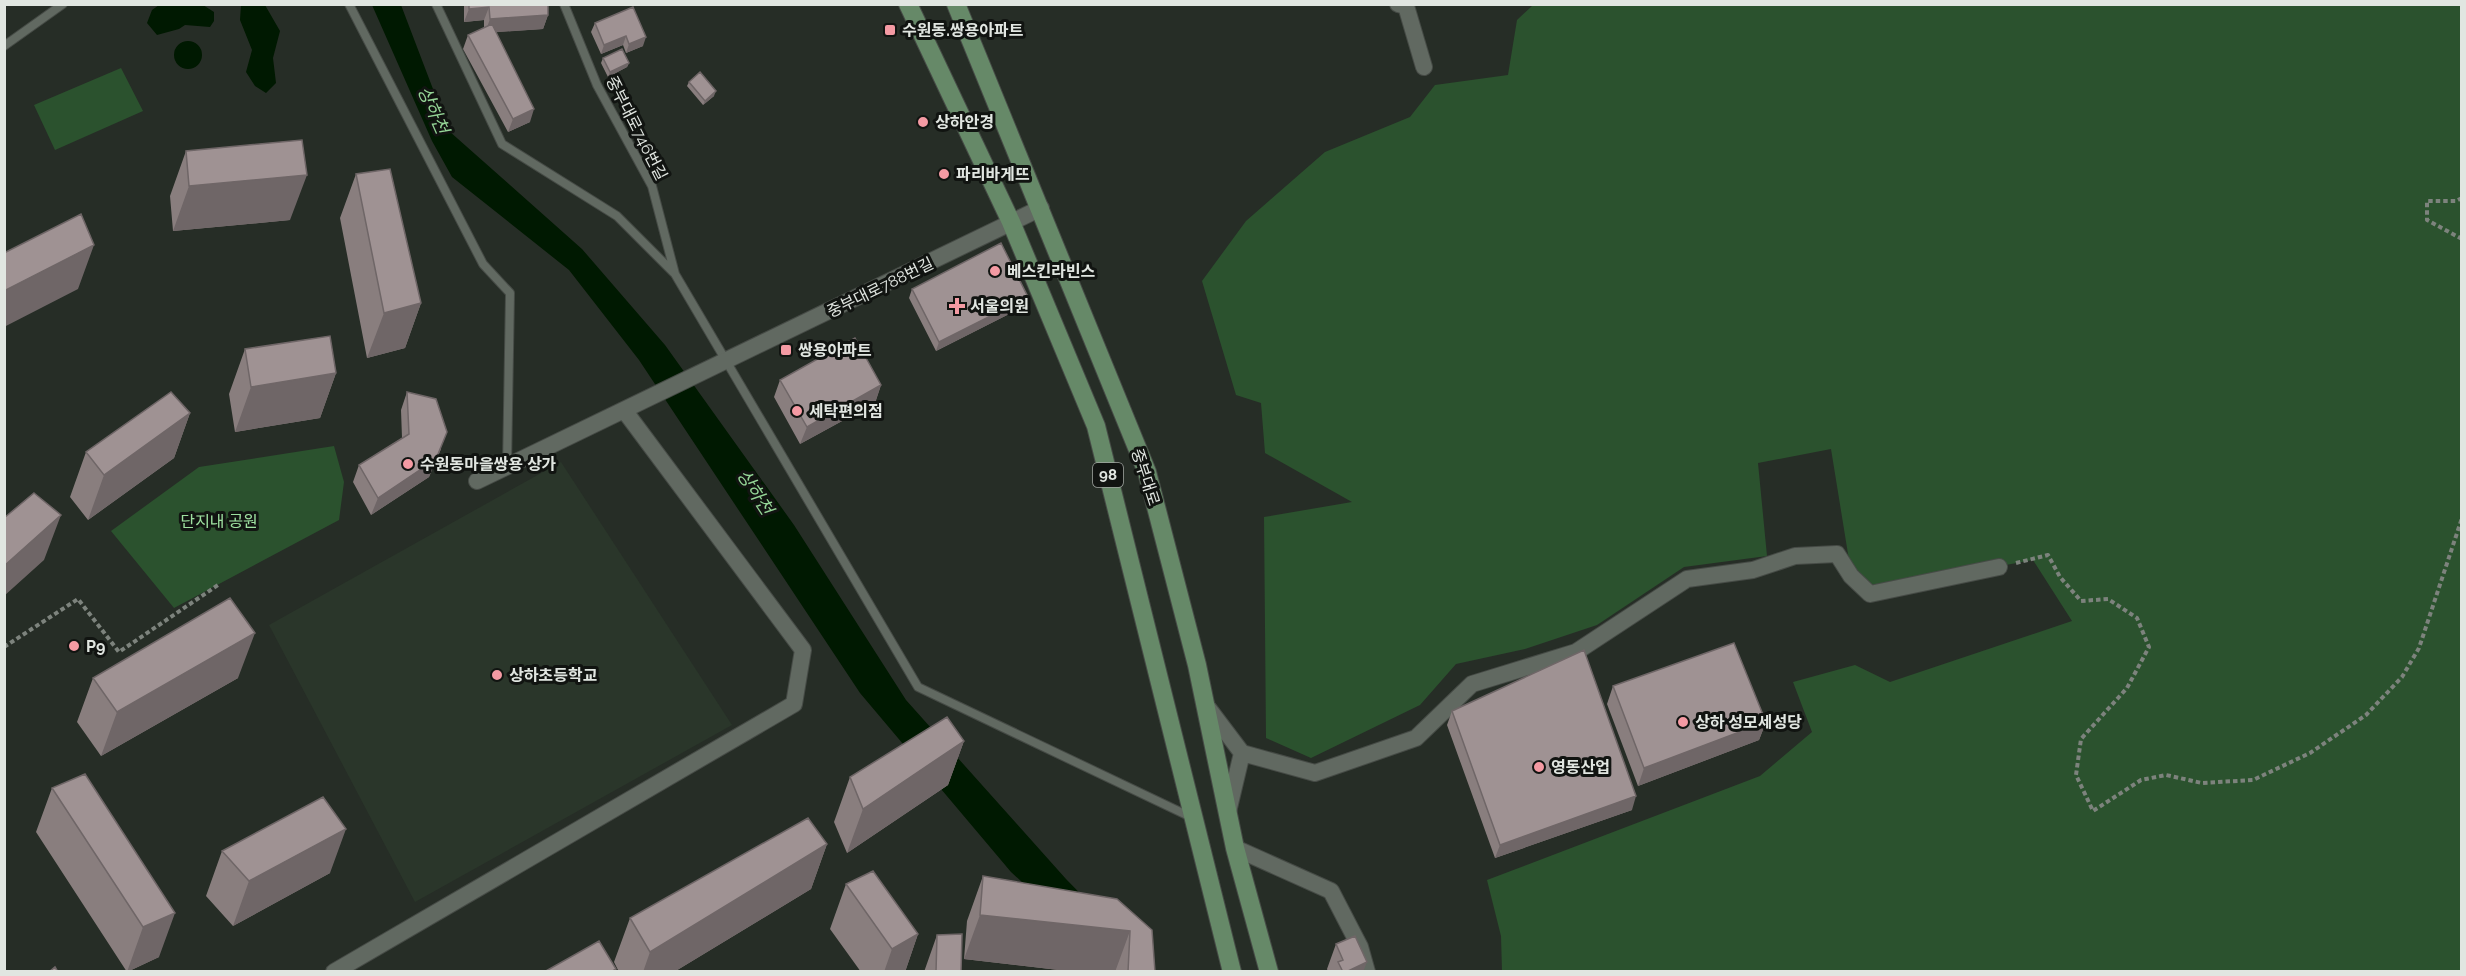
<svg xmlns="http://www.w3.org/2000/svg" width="2466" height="976" viewBox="0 0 2466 976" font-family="Raleway,'Noto Sans KR',sans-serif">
  <rect width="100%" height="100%" fill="#262d26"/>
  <!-- built -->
  <path fill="#2a362a" d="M561,462L732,725L415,902L269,625Z"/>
  <!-- green -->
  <path fill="#2b522e" d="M1533,5H2461V971H1502L1501,936L1487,880L1760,776L1812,732L1793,682L1855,665L1890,682L2072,621L2033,560L1864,591L1849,560L1831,449L1758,463L1767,556L1684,567L1597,625L1525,649L1456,664L1420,705L1311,758L1266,738L1264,517L1352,502L1265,453L1261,403L1236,395L1202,281L1246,221L1325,152L1410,117L1435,85L1508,75L1517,20Z
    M121,68L143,111L55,150L34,105Z
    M334,446L344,482L339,520L174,608L111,531L199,467Z"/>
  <!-- water -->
  <path fill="#001901" d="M159,5H203L214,12V21L210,27L185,25L179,29L157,35L147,23L152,10Z
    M241,5H265L280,31L273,58L276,83L266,93L255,86L246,72L252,50L240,20Z
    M372,5H401L449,131L582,249L665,345L794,525L906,700L1066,879L1156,971H1119L1011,872L860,693L639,360L569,270L452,177L432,141Z
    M174 55a14 14 0 1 1 28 0a14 14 0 1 1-28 0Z"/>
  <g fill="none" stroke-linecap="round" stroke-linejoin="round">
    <!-- service casing -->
    <g stroke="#464b46" stroke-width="10">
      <path id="service" d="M349,4L483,264L510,293L507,467
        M436,4L502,144L617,216L674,273
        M564,4L597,85L652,186L675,274L918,687L1193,818
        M4,46L63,4"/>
    </g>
    <!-- minor casing -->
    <g stroke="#464b46" stroke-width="18">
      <path id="minor" d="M1398,4L1406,6L1424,67
        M477,481L1041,208
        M1205,704L1242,753L1315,773L1416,738L1472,684L1576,652L1687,579L1753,570L1795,556L1837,554L1851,576L1870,594L1999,567
        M1228,812L1242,753
        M1235,848L1331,891L1360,947L1367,972
        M334,972L794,704L803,650L624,410"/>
    </g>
    <!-- primary casing -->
    <g stroke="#464b46" stroke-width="20">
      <path id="primary" d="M908,4L1011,222L1096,426L1232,972
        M956,4L1147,472L1197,665L1235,848L1269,972"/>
    </g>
    <!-- path -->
    <path stroke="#7d837d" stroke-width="4" stroke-dasharray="4.5 3" stroke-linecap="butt" d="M2462,198L2456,201H2427V220L2462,239
      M2016,563L2048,555L2060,577L2081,601L2108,599L2137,618L2149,647L2127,688L2081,739L2076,775L2093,811L2141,780L2166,775L2202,783L2253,780L2310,753L2366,715L2402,677L2419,648L2462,518
      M4,647L78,599L119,652L218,585"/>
    <!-- service -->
    <use href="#service" stroke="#616961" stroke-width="8"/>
    <!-- minor -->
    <use href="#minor" stroke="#616961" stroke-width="16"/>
    <!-- primary -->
    <use href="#primary" stroke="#668968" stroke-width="18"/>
  </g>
  <!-- wall -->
  <path fill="#897e7e" d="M464,4H548V15L543,29L496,32L530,122L508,132L463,49L468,35L484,28V20L464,22Z
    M633,7L643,46L626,53L623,45L601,54L591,32L595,23Z
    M603,58L629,63L627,67L608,77L601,63Z
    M689,82L714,96L703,105L687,86Z
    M186,151L290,220L173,231L170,196Z
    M356,174L421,303L405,348L367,358L340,218Z
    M912,289L1028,297L1025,306L936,351L909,298Z
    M245,349L336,373L320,418L235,432L229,394Z
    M780,380L881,385L875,403L800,444L774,397Z
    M407,392L441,449L429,477L371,515L353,482L359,465L402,438L401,410Z
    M190,413L174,458L88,520L70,497L86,452Z
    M93,678H238L101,756L77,722Z
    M1613,686L1766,722L1759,740L1638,786L1607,704Z
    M1452,711L1632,810L1495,858L1447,725Z
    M964,741L948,785L847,853L834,822L850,777Z
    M85,774L159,957L127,972L36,832L52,788Z
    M827,844L811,889L674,972H619L614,962L630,918Z
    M222,851L330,873L233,926L206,896Z
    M983,876L1117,899L1155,972H1076L964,959L967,921Z
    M846,884L918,934L905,972H861L830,929Z
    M937,935L961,972H924Z
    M1336,944L1363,972H1328L1327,969Z"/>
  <!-- shaded-wall -->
  <path fill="#6f6667" d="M489,7L484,20L464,22L469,9Z
    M548,15L543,29L485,33L490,19Z
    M626,36L623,45L601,54L604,45Z
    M646,37L643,46L626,53L629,44Z
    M629,63L627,67L608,77L610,72Z
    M716,91L714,96L703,105L705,101Z
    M534,109L530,122L508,132L513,119Z
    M307,175L290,220L173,231L189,186Z
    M94,245L78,289L4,327V291Z
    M1028,297L1025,306L936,351L939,342Z
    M421,303L405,348L367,358L384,313Z
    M336,373L320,418L235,432L251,387Z
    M881,385L875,403L800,444L807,427Z
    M190,413L174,458L88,520L104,475Z
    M447,432L429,477L371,515L378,498Z
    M61,515L44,560L4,596V566Z
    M255,633L238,678L101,756L117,712Z
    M1766,722L1759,740L1638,786L1644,768Z
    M964,741L948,785L847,853L863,809Z
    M1636,796L1632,810L1495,858L1500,845Z
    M346,829L330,873L233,926L249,881Z
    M827,844L811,889L674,972H643L650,952Z
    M175,913L159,957L127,972L143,927Z
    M980,915L1130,931L1115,972H1076L964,959Z
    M918,934L905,972H884L892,949Z
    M1367,962L1363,972H1346Z"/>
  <!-- building -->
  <path fill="#9f9293" stroke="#6f6667" stroke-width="1.5" d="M469,4H548V15L490,19L489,7L469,9Z
    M633,7L646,37L629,44L626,36L604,45L595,23Z
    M492,24L534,109L513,119L468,35Z
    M622,49L629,63L610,72L603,58Z
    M700,72L716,91L705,101L689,82Z
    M302,140L307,175L189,186L186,151Z
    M390,169L421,303L384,313L356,174Z
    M81,214L94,245L4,291V253Z
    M1001,243L1028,297L939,342L912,289Z
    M330,336L336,373L251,387L245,349Z
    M855,338L881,385L807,427L780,380Z
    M171,392L190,413L104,475L86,452Z
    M407,392L436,399L447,432L436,459L378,498L359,465L409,434Z
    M34,493L61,515L4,566V518Z
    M230,598L255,633L117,712L93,678Z
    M1734,643L1766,722L1644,768L1613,686Z
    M1584,650L1636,796L1500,845L1452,711Z
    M947,717L964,741L863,809L850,777Z
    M85,774L175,913L143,927L52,788Z
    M323,797L346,829L249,881L222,851Z
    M808,818L827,844L650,952L630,918Z
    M873,871L918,934L892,949L846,884Z
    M983,876L1117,899L1152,930L1155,972H1128L1130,931L980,915Z
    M962,934L961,972H936L937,935Z
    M1355,936L1367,962L1346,972H1343L1338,962L1343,960L1336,944Z
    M599,941L616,969L611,972H544Z
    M55,967L58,972H49Z"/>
  <!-- markers -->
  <g fill="#f49aa3" stroke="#111411" stroke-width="2">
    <rect x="884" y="24" width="12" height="12" rx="3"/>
    <circle cx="923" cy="122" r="6"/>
    <circle cx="944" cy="174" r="6"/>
    <circle cx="995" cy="271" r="6"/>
    <path d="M954 297h6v6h6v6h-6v6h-6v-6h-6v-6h6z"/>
    <rect x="780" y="344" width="12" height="12" rx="3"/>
    <circle cx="797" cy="411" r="6"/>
    <circle cx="408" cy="464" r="6"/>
    <circle cx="74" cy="646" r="6"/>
    <circle cx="497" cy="675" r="6"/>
    <circle cx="1683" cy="722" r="6"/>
    <circle cx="1539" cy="767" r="6"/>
  </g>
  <g text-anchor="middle" stroke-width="6" stroke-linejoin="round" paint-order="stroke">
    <!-- shield labels -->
    <rect fill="#111411" stroke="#a3a7a3" stroke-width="1.5" x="1093" y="463" width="30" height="24" rx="4.5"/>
    <g font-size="15" font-weight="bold" fill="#e1e6e1">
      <text x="1108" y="480">98</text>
    </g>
    <!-- poi labels -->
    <g font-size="16" font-weight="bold" fill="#e1e6e1" stroke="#111411" text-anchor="start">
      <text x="902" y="36">수원동.쌍용아파트</text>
      <text x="935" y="128">상하안경</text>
      <text x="956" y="180">파리바게뜨</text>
      <text x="1007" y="277">베스킨라빈스</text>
      <text x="970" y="312">서울의원</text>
      <text x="798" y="356">쌍용아파트</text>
      <text x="809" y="417">세탁편의점</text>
      <text x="420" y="470">수원동마을쌍용 상가</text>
      <text x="86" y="652">P9</text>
      <text x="509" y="681">상하초등학교</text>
      <text x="1695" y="728">상하 성모세성당</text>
      <text x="1551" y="773">영동산업</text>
    </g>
    <!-- street labels -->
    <g font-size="16" fill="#e1e6e1" stroke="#111411">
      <text transform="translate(637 128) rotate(63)" y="6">중부대로746번길</text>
      <text transform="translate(880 287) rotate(-26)" y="6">중부대로788번길</text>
      <text transform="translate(1146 477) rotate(72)" y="6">중부대로</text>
    </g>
    <!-- park labels -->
    <g font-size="16" fill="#9ee0a0" stroke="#111411">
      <text x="219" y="527">단지내 공원</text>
    </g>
    <!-- water labels -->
    <g font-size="18" font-style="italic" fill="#95d697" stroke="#111411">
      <text transform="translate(433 110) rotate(66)" y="6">상하천</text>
      <text transform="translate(755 492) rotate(57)" y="6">상하천</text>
    </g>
  </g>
  <!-- border -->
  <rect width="2466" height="976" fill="none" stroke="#e1e6e1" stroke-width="12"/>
</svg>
